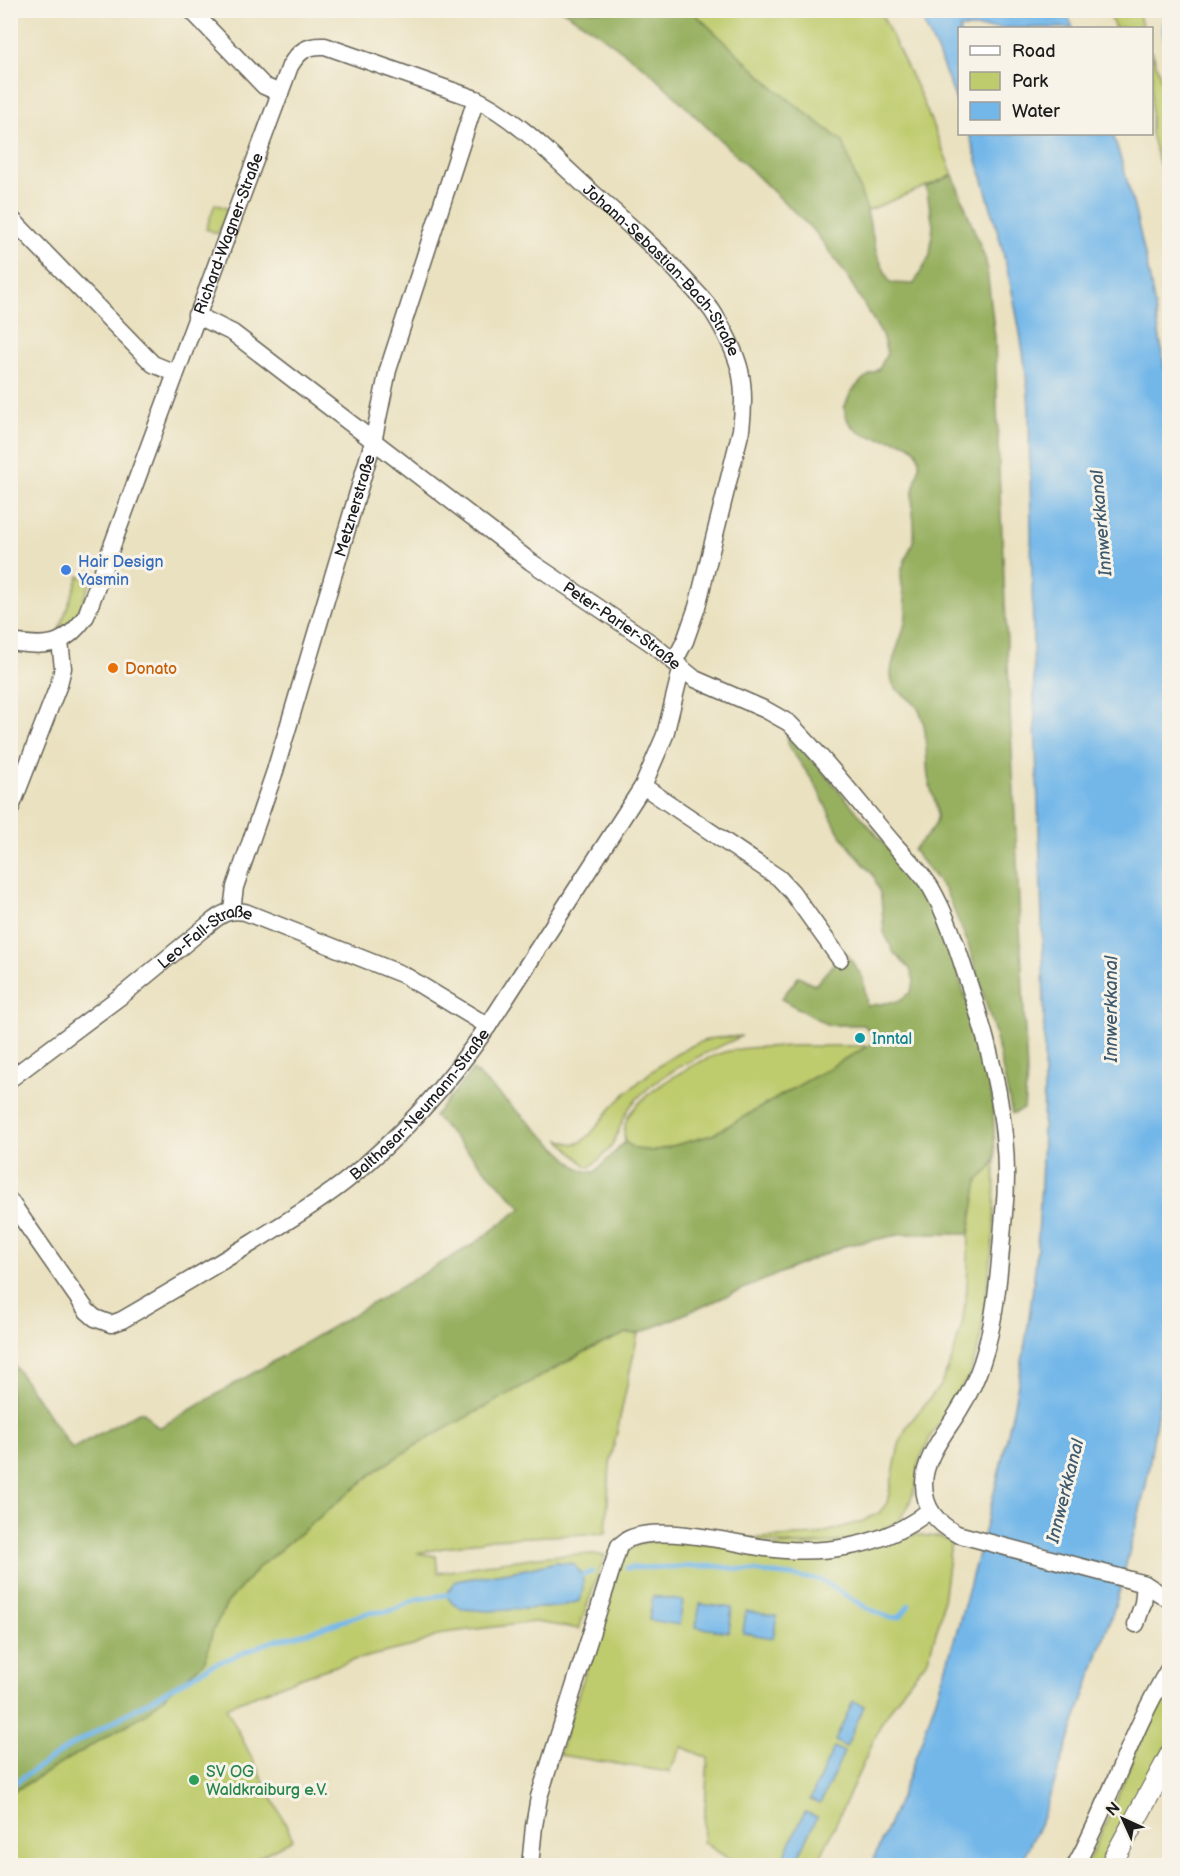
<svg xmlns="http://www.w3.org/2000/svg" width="1180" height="1876" viewBox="0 0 1180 1876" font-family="'Balsamiq Sans',sans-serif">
  <rect width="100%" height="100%" fill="#f7f3e8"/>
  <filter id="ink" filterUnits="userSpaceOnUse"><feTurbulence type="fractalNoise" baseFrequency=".0167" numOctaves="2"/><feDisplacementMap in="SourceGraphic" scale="12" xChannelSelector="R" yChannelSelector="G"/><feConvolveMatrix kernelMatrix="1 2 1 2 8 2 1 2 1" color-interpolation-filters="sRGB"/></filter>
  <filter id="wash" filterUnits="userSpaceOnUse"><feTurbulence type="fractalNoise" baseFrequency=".008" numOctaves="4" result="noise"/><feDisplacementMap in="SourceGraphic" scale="24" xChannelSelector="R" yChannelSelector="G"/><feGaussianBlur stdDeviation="1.35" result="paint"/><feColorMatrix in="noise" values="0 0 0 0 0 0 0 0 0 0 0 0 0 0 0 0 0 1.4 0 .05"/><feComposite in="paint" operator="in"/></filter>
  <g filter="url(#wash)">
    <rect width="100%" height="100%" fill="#eae1c0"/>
    <!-- green -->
    <path fill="#bfcc6e" stroke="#6e7445" stroke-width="1.5" fill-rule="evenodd" d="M692,11H880L920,94L953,175L867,211L843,142L774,88Z
      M1108,11H1140V19L1143,28H1115Z
      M1152,51L1169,104V198L1151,134Z
      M215,204L228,209L218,234L206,229Z
      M79,576L91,580C84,599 79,620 59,630Z
      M742,1036C706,1053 660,1072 633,1103C621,1116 620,1134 610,1148C605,1155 597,1161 590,1167L585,1165L559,1139C567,1142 572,1146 581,1142C595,1134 603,1115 615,1104C638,1081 678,1047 710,1039C720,1037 732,1037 742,1036Z
      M793,1046H868L712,1135L654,1151L635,1149L625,1142C623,1132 624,1124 629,1115C646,1090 700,1058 729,1051C749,1046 772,1047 793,1046Z
      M995,1158L994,1232L980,1342L968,1378L931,1436L919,1462L916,1485L908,1507L898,1521L869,1537L805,1546L727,1537L758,1538L816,1535L863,1521L879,1513L887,1503L899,1445L907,1426L940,1386L952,1359L962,1325L967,1289L969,1234L978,1180L990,1169Z
      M627,1333L638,1334L610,1464L606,1533L492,1539L417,1553L436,1556L438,1573C493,1564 549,1551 605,1555L579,1629L535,1622L444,1633L413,1646L354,1660L302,1677L226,1707L293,1839L245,1865L17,1866L11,1854V1793L145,1714L204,1661L213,1630L228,1602L259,1567L378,1469L421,1442L590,1349ZM556,1562L573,1564L583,1575L558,1607L531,1608L456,1581L527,1569Z
      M917,1535L939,1537L951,1542L941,1616L928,1659L904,1689L882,1722L817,1865H738L703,1842L708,1758L682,1747L669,1772L559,1755L621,1559L631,1548L644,1542L676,1539L741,1548L899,1539Z
      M1169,1684V1741L1120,1824L1100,1865L1085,1866C1118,1807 1134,1741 1169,1684Z"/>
    <!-- forest -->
    <path fill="#97b061" stroke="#5a663e" stroke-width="1.5" d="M563,11H692L774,88L843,142L867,211L877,254L890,283L914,284L930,255L933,225L926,187L953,175L986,261L995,338L999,471L1027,1076L1024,1109L1012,1114L995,1033L967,941L945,890L913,850C921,841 935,830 937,818C939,805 931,794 929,782C924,759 930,727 917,707C907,693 890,692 891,673C892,653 905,635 906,615C907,602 901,588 901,575C902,561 910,553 913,541C917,525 910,507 913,491C915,479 922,468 918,455C909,431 864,448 848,421C846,417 845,412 844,408L851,392L863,379L879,369L887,353L882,335L868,311L845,273L816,233L649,71L595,31Z
      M786,729L912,876L934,910L950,948L987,1066L993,1105L995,1158L990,1169L978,1180L969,1234H903L844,1246L638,1334L627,1333L590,1349L421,1442L378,1469L259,1567L228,1602L213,1630L205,1661L145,1714L11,1793L10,1359L72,1449L139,1412H144L156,1426L161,1427L472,1245L522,1208L434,1116L473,1070L577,1167L585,1171L595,1172L625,1142L635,1149L654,1151L712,1135L868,1046L872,1041L873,1035L864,1025H828L781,999L799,976L815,985L834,963L847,954L863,978L867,1006L898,1001L911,992L914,981L910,969L894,953L884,932L881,897L874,876L851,849L838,831L815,784L789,747Z"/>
    <!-- water -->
    <path fill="#73b7e9" stroke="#486a82" stroke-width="1.5" d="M918,11H1066L1073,28H960L959,108L937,51Z
      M969,134H1113C1143,225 1159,318 1170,413V1321L1163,1376L1146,1486L1117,1600L1040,1825L1019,1865L870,1866C916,1769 948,1667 975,1565C1005,1456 1030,1347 1038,1234C1051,1054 1040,874 1034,694C1032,620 1032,546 1030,472C1029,446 1030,419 1028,392C1019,301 996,221 969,134Z
      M556,1562L573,1564C586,1577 585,1584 580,1601L558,1607L488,1611L462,1609L451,1602L446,1594L456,1581L527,1569Z
      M653,1596L683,1601L679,1625L649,1620Z
      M700,1604L732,1608L729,1632L696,1627Z
      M746,1611L777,1616L773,1638L743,1633Z
      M853,1701L864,1706L846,1747L835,1741Z
      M834,1747L844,1752L820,1804L810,1800Z
      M805,1812L817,1817L795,1865H780Z"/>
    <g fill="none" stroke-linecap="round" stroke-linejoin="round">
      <!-- stream -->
      <path stroke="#73b7e9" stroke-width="5" d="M1169,10C1161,29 1164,35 1170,54
        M627,1568L715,1566L821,1580L867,1608L890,1618L900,1617L909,1605
        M577,1577L592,1572
        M10,1786L69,1747L210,1666L273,1641L306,1633L367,1613L391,1611L417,1599L452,1594"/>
    </g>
  </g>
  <g filter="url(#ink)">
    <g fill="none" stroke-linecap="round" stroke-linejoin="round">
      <!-- minor casing -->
      <g stroke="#646155" stroke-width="19">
        <g id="minor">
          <path d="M191,10L264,86L280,93"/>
          <path d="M10,217L153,364L175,373"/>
          <path id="s1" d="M196,315L233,333L531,562L651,643L695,679L766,710L789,723C826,760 859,803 893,843C906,858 921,871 931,888C946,914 956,944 965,972C991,1049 1013,1132 1004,1213C1000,1260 997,1318 982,1362C977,1377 970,1393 961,1407C948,1430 924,1456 924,1484C924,1509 937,1523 957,1534L1134,1581L1145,1584L1170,1600"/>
          <path id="s2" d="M10,642C46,647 64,648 86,616L290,66C299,51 307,45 325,46L476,99C518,119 559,163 594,194C626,222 658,250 687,282C697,293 709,304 716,317C741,359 747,382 741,430L697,607L685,641L674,662"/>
          <path d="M643,786L779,878L792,892L840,959"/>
          <path d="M10,810L59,684L63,668L60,642"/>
          <path id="s3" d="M232,910L235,887L275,771L373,442L388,370L476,99"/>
          <path id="s4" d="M10,1079L125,993L209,924C221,914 229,909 245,912L404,975L488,1026"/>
          <path id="s5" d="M10,1201L87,1311L95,1318L111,1324L122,1320C165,1295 209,1269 252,1243C284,1223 317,1204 347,1180C402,1136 448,1084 488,1026L643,786L665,735L681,670"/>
          <path d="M1136,1624L1143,1603L1145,1584"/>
          <path d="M530,1866L534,1826L539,1797L619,1546C623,1543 627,1539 631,1538C661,1526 727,1541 759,1547C818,1556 883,1549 930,1510"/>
          <path d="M1075,1866C1111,1801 1131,1730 1170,1667"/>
        </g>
      </g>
      <!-- tertiary casing -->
      <g stroke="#646155" stroke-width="23">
        <path id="tertiary" d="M1110,1866L1170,1756"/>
      </g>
      <!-- minor -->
      <use href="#minor" stroke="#fff" stroke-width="16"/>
      <!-- tertiary -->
      <use href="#tertiary" stroke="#fff" stroke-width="21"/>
    </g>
  </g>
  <!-- markers -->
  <circle fill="#3f7fe0" stroke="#f7f3e8" stroke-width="2" cx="66" cy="570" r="6"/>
  <circle fill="#e8710a" stroke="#f7f3e8" stroke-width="2" cx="113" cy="668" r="6"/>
  <circle fill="#0f9aa8" stroke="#f7f3e8" stroke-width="2" cx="860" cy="1038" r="6"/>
  <circle fill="#2e9e5b" stroke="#f7f3e8" stroke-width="2" cx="194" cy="1780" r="6"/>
  <g text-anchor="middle" stroke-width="6" stroke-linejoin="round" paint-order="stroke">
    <!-- street labels -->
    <g font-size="16" fill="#1c1c1c" stroke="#f7f3e8">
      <text dy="6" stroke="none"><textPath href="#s2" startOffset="495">Richard-Wagner-Straße</textPath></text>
      <text dy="6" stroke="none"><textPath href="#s2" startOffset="1131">Johann-Sebastian-Bach-Straße</textPath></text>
      <text dy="6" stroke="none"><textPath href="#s3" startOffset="423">Metznerstraße</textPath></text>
      <text dy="6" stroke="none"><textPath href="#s1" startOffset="528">Peter-Parler-Straße</textPath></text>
      <text dy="6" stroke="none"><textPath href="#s4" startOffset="244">Leo-Fall-Straße</textPath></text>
      <text dy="6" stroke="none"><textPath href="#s5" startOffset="544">Balthasar-Neumann-Straße</textPath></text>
    </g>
    <!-- shop labels -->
    <g font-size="16" fill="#366cbe" stroke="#f7f3e8" text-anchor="start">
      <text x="78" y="567">Hair Design<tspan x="78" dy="18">Yasmin</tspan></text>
    </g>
    <!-- food labels -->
    <g font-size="16" fill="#c56008" stroke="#f7f3e8" text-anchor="start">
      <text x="125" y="674">Donato</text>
    </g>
    <!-- culture labels -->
    <g font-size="16" fill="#0d838f" stroke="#f7f3e8" text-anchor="start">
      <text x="872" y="1044">Inntal</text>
    </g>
    <!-- leisure labels -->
    <g font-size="16" fill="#27864d" stroke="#f7f3e8" text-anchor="start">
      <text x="206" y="1777">SV OG<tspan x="206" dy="18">Waldkraiburg e.V.</tspan></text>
    </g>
    <!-- water labels -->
    <g font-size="18" font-style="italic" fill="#3f5a6e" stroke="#f7f3e8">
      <text transform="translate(1101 523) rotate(-95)" y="6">Innwerkkanal</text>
      <text transform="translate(1111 1009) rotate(-90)" y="6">Innwerkkanal</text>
      <text transform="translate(1065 1491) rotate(-76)" y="6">Innwerkkanal</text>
    </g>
  </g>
  <!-- margin -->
  <rect width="1180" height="1876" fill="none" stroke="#f7f3e8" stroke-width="36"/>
  <!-- legend -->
  <rect x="958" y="27" width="195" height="108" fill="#f7f3e8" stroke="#9f9d96" stroke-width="1.5"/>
  <rect x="970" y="46" width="30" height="9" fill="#ffffff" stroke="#9f9d96" stroke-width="1.5"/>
  <text x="1012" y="57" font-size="18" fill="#1c1c1c">Road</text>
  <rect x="970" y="72" width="30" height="18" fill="#bfcc6e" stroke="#9f9d96" stroke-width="1.5"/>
  <text x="1012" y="87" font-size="18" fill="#1c1c1c">Park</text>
  <rect x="970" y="102" width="30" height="18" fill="#73b7e9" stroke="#9f9d96" stroke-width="1.5"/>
  <text x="1012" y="117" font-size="18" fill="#1c1c1c">Water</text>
  <!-- north arrow -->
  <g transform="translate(1123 1819) rotate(315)" stroke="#f7f3e8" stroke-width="4.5" paint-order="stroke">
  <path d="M0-4.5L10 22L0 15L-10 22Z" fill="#1c1c1c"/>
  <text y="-9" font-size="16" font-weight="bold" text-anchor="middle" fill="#1c1c1c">N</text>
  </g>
</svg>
